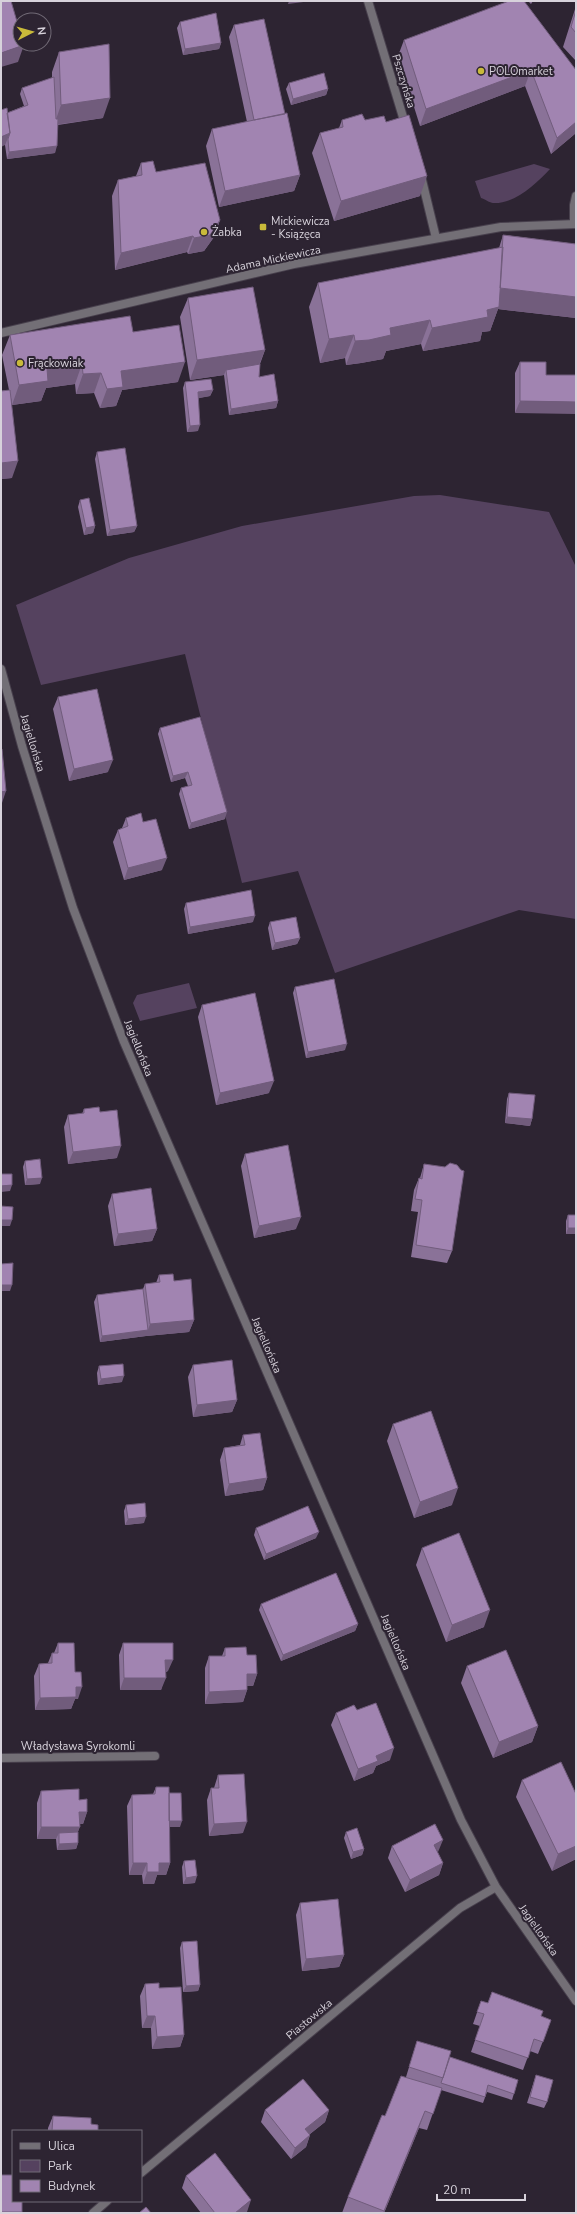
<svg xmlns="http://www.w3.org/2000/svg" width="577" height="2214" viewBox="0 0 577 2214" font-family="'Nunito Sans',sans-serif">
  <rect width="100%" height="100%" fill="#2d2432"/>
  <!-- green -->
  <path fill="#55425f" d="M534,164L550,169C536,184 515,204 493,203C490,203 485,199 481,198L475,181Z
    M440,495L549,512L576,567V919L519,910L335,973L298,871L242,883L185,654L41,685L16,605L129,558L242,526L414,496Z
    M189,983L197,1008L140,1021L133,1003L137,995Z"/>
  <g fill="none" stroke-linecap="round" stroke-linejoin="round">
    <!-- minor casing -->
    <g stroke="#48404d" stroke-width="10">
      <path id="minor" d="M368,1L406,127
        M421,176L436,238
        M574,224V205L576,196
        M1,669L22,746L73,908L124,1042L461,1820L496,1887L576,2001
        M1,1758L155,1756
        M141,2173L460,1908L496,1887
        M93,2213L107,2201"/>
    </g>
    <!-- tertiary casing -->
    <g stroke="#48404d" stroke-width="10">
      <path id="tertiary" d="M1,333L294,264L501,227L576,224"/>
    </g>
    <!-- minor -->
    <use href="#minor" stroke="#736f76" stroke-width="8"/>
    <!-- tertiary -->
    <use href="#tertiary" stroke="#736f76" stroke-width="8"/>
  </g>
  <!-- wall -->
  <path fill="#8a7298" d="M528,1H533L531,4Z
    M576,6V61L563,47Z
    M180,22L221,43L219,49L183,55L177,28Z
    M234,25L285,114L300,175L294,191L219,207L206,146L212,129L247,122L229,37Z
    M404,40L576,70V133L551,154L525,86L420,126L398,56Z
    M59,52L103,118L58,125L55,153L7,159L5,145L7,113L24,106L20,94L22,88L52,78V72Z
    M289,83L328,89L326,95L291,105L286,89Z
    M342,120L386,122L420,196L334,221L312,153L320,133L339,128Z
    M141,163L156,172L220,220L214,237L204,251L188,254L187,252L115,270L112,196L118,180L136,176Z
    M503,235L576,244V318L498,309L490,331L482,332L480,341L423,351L421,344L386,351L383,359L361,363L346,365L345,358L320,363L309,307L318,283L499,248Z
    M188,298L265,350L260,364L259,377L278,401L276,408L229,415L224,375L190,380L180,317Z
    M133,332L178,382L122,390L116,406L100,408L94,393L76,394L75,384L46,388L41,401L12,405L11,398L12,478L1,479V391L9,390L2,355L10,335Z
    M520,362L546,375L515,413V373Z
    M185,382L213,390L210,396L198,398V431L187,432L183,388Z
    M97,452L137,526L134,532L107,536L95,459Z
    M80,500L95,526L93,533L84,535L78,507Z
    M58,697L108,772L69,781L53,709Z
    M160,728L225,819L189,829L179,794L181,788L188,786L185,778L171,782L158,734Z
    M126,818L143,822L162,870L124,880L113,842L118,830L122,828Z
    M186,903L253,922L188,934L184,909Z
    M270,922L300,938L297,944L272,950L268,928Z
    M295,987L345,1050L306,1058L293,993Z
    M202,1005L269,1093L216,1105L198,1017Z
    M509,1093L532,1119L530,1126L505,1123L507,1099Z
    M84,1109L100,1112L117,1158L68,1164L64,1127L68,1115L82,1114Z
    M245,1154L296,1229L254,1238L241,1166Z
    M25,1161L40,1184L25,1185L23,1167Z
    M424,1164L452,1251L447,1263L411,1257L418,1212L411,1211L414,1190L419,1178H420Z
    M112,1194L157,1229L152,1241L114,1246L108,1206Z
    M568,1215H576V1234H566V1221Z
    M159,1275L174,1281L194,1320L189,1332L146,1336L100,1342L94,1302L97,1295L143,1289L145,1284L156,1283Z
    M193,1365L237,1400L232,1412L193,1417L188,1377Z
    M99,1366L122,1382L98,1385L97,1373Z
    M393,1424L452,1505L414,1518L387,1441Z
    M243,1435L267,1478L263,1490L225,1496L220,1460L224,1448L240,1445Z
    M126,1505L144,1523L125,1525L124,1511Z
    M256,1528L316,1538L264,1560L254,1535Z
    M422,1548L484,1627L446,1642L416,1565Z
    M261,1604L358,1624L355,1631L281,1661L259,1610Z
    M58,1643L75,1672L78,1699H75L71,1709L35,1710L34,1676L39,1664L48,1663L52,1653H54Z
    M123,1643L168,1671L166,1672L161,1690H120L119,1655Z
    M225,1648L247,1655L257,1674L253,1686H247V1690L243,1702L205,1704V1668L209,1656H222Z
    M467,1666L538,1726L532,1742L493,1758L461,1683Z
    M336,1713L390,1760L376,1766L373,1773L354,1781L331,1725Z
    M218,1775L243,1833L209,1836L207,1800L211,1788H214Z
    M522,1780L576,1794V1859L552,1871L516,1797Z
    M156,1787L169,1793L180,1827H169L170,1863L166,1875H157L154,1884H143L142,1875H129L127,1806L132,1795L153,1794Z
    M41,1791L79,1800L87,1812L83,1824H80L78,1832V1843L76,1849L57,1850L56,1839H37V1803Z
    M346,1832L364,1849L362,1855L351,1859L344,1838Z
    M392,1846L443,1863L439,1875L405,1892L388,1858Z
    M184,1861L195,1883L183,1884L182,1867Z
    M300,1903L344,1955L339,1967L302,1971L296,1915Z
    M182,1942L200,1985L198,1991L183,1992L180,1948Z
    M145,1984L159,1988L184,2035L180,2047L152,2049L151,2028H142L140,1996Z
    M492,1992L541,2016L551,2020L538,2054L530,2051L523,2070L471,2052L480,2026L473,2024L481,2001L488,2003Z
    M417,2041L450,2057L518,2080L512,2100L487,2092L483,2103L441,2090L427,2130L419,2128L384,2213H342L348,2197L385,2116L406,2077Z
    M536,2075L547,2102L544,2108L527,2103Z
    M265,2110H329L325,2122L310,2134V2135L306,2147L291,2159L261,2122Z
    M53,2116L91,2124L98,2131H48V2128Z
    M186,2176L247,2212L246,2213H201L182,2188Z"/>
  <!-- shaded-wall -->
  <path fill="#715c7c" d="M289,1H311L288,4Z
    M221,43L219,49L183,55L185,49Z
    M24,45L18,62L1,67V53Z
    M531,70L525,86L420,126L426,109Z
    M328,89L326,95L291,105L293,99Z
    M110,98L103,118L54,125L61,105Z
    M576,122V133L551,154L557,138Z
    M10,133L5,145L1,147V137Z
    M57,146L55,153L7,159L9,152Z
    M300,175L294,191L219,207L225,191Z
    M427,176L420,196L334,221L341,201Z
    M220,220L214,237L204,251L188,254L194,238Z
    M193,236L187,252L115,270L121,253Z
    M499,288L576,297V318L498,309L490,331L482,332L480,341L423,351L432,328L487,310Z
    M430,320L421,344L386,351L383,359L361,363L346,365L355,341L390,328Z
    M354,335L345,358L320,363L329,339Z
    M265,350L257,370H226L224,375L190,380L197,360Z
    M185,362L178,382L122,390L116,406L100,408L107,389L121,371Z
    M82,364L75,384L46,388L41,401L12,405L19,385L47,369Z
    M101,373L94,393L76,394L83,374Z
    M213,390L210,396L195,399L198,392Z
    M278,401L276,408L229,415L231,409Z
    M520,401L576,402V414L515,413Z
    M200,425L198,431L187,432L190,426Z
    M18,461L12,478L1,479V463Z
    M95,526L93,533L84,535L86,528Z
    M137,526L134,532L107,536L110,530Z
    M113,760L108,772L69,781L74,769Z
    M188,772L185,778L171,782L173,776Z
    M6,791L2,803H1V792Z
    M227,812L225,819L189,829L191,823Z
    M167,858L162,870L124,880L128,868Z
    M255,916L253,922L188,934L190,927Z
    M300,938L297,944L272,950L275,943Z
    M347,1044L345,1050L306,1058L308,1052Z
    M274,1081L269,1093L216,1105L220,1093Z
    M507,1117L532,1119L530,1126L505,1123Z
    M121,1146L117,1158L68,1164L73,1152Z
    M42,1178L40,1184L25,1185L27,1179Z
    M12,1185L10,1191L1,1192V1186Z
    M301,1217L296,1229L254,1238L259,1226Z
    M1,1220H12L10,1226H1Z
    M568,1228H576V1234H566Z
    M157,1229L152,1241L114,1246L118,1234Z
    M1,1285H12L10,1291H1Z
    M194,1320L189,1332L146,1336L100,1342L102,1336L148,1330L150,1324Z
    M124,1376L122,1382L98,1385L101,1379Z
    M237,1400L232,1412L193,1417L197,1405Z
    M267,1478L263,1490L225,1496L229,1484Z
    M458,1488L452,1505L414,1518L420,1502Z
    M146,1517L144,1523L125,1525L128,1519Z
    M319,1532L316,1538L264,1560L266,1554Z
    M490,1610L484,1627L446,1642L452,1625Z
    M358,1624L355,1631L281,1661L283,1655Z
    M165,1660H173L168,1671L161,1672Z
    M247,1674H257L253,1686H242Z
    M124,1678H166L161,1690H120Z
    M76,1687H82L78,1699H75L71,1709L35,1710L40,1698Z
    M247,1690L243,1702L205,1704L209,1692Z
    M538,1726L532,1742L493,1758L499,1742Z
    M394,1748L390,1760L376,1766L373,1773L354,1781L358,1769L376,1756Z
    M79,1812H87L83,1824H75Z
    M167,1821H182L180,1827H165Z
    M247,1822L243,1833L209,1836L214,1824Z
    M41,1827H80L75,1838L59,1833L56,1839H37Z
    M443,1840L438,1852L434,1845Z
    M78,1843L76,1849L57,1850L59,1844Z
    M576,1846V1859L552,1871L558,1854Z
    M364,1849L362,1855L351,1859L353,1852Z
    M133,1863H147L142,1875H129Z
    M159,1863H170L166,1875H157L154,1884H143L147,1872Z
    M443,1863L439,1875L405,1892L410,1880Z
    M197,1876L195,1883L183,1884L186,1878Z
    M344,1955L339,1967L302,1971L306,1959Z
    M200,1985L198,1991L183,1992L186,1986Z
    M147,2016H155L151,2028H142Z
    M184,2035L180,2047L152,2049L157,2037Z
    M329,2110L325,2122L301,2141L305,2129Z
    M425,2111L419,2128L384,2213H383Z
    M310,2135L306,2147L291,2159L295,2148Z
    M251,2200L247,2212L246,2213H235Z
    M1,2212H22V2213H1Z"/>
  <!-- building -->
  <path fill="#a184b1" stroke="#715c7c" d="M1,1H11L20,32V44H23L24,45L1,53Z
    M509,1H524L576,70V122L557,138L531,70L426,109L404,40Z
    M576,10V33L571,27Z
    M216,13L221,43L185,49L180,22Z
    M264,19L285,114L254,120L234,25Z
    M109,44L110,98L61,105L59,52Z
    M324,73L328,89L293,99L289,83Z
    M54,77L56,119H58L57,146L9,152L8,139L10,133L7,113L28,105L22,88Z
    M7,108L10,133L1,137V110Z
    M287,113L300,175L225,191L212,129Z
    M362,114L365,120L384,116L386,122L409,115L427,176L341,201L320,133L343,127L342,120Z
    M153,161L156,172L205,163L220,220L210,235L194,238L193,236L121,253L118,180L142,175L141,163Z
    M503,235L576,244V297L500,288Z
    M503,247L499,307L487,310L488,317L432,328L430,320L390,328L391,335L369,340L355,341L354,335L329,339L318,283Z
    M253,287L265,350L197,360L188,298Z
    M130,316L133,332L179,325L185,362L121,371L123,387L107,389L101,373L83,374L82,364L47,369L48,381L19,385L10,335Z
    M520,362H546V375H576V402L520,401Z
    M260,364L259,377L274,374L278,401L231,409L226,370Z
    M211,379L213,390L198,392L200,425L190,426L185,382Z
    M10,390L18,461L1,463V391Z
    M125,448L137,526L110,530L97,452Z
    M89,498L95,526L86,528L80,500Z
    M97,689L113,760L74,769L58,697Z
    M200,717L227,812L191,823L181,788L192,785L188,772L173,776L160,728Z
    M1,749H2L6,791L1,792Z
    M141,813L143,822L156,819L167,858L128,868L118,830L128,826L126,818Z
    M251,890L255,916L190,927L186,903Z
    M296,917L300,938L275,943L270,922Z
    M334,979L347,1044L308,1052L295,987Z
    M255,993L274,1081L220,1093L202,1005Z
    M509,1093L535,1095L532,1119L507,1117Z
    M99,1107L100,1112L117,1110L121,1146L73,1152L68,1115L84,1113V1109Z
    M288,1145L301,1217L259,1226L245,1154Z
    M40,1159L42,1178L27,1179L25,1161Z
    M450,1163L457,1165L461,1170L464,1171L452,1251L416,1245L422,1200L415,1199L419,1178L422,1179L424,1164L445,1167Z
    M1,1174H12V1185L1,1186Z
    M151,1188L157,1229L118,1234L112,1194Z
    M1,1206L13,1207L12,1220H1Z
    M568,1215H576V1228H568Z
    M13,1263L12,1285H1V1264Z
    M173,1274L174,1281L191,1279L194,1320L150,1324L145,1284L160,1282L159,1275Z
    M143,1289L148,1330L102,1336L97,1295Z
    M232,1360L237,1400L197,1405L193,1365Z
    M123,1364L124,1376L101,1379L99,1366Z
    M431,1411L458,1488L420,1502L393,1424Z
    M260,1433L267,1478L229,1484L224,1448L245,1445L243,1435Z
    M145,1503L146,1517L128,1519L126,1505Z
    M308,1506L319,1532L266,1554L256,1528Z
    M459,1533L490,1610L452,1625L422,1548Z
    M336,1573L358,1624L283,1655L261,1604Z
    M58,1643H74L75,1672H81L82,1687H76V1697L40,1698L39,1664L52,1663V1653H58Z
    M123,1643H173V1660H165L166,1678H124Z
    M246,1647L247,1655H256L257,1674H247V1690L209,1692V1656H225V1648Z
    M506,1650L538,1726L499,1742L467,1666Z
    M376,1703L394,1748L376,1756L378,1761L358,1769L336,1713L354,1705L357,1710Z
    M561,1762L576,1794V1846L558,1854L522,1780Z
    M244,1774L247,1822L214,1824L211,1788H219L218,1775Z
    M156,1787H169L170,1863H159V1872H147V1863H133L132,1795L155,1794Z
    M79,1789V1800L87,1799V1812H79L80,1827H41V1791Z
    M169,1793H181L182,1821H169Z
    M435,1824L443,1840L434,1845L443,1863L410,1880L392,1846Z
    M357,1828L364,1849L353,1852L346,1832Z
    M78,1832V1843L59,1844V1833Z
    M195,1860L197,1876L186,1878L184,1861Z
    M338,1899L344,1955L306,1959L300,1903Z
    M197,1941L200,1985L186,1986L182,1942Z
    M159,1983V1988L181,1987L184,2035L157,2037L155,2016H147L145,1984Z
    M492,1992L543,2011L541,2016L551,2020L543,2042L534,2039L528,2058L475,2040L484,2014L477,2012L481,2001L488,2003Z
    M417,2041L451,2051L443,2078L409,2067Z
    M450,2057L518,2080L514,2094L488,2085L485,2097L441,2083Z
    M536,2075L553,2080L547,2102L530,2097Z
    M401,2076L442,2088L433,2114L425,2111L384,2211L348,2197L382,2115L385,2116Z
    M303,2079L329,2110L305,2129L310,2135L295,2148L265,2110Z
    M53,2116L91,2118V2124L98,2125V2131H52Z
    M215,2153L251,2200L235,2213H215L186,2176Z
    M1,2175H13V2201H22V2212H1Z
    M146,2207L151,2213H139Z"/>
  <!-- markers -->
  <g fill="#c9ba3a" stroke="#2d2432" stroke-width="1.5">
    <circle cx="481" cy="71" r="4"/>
    <rect x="259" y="223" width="8" height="8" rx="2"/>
    <circle cx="204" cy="232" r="4"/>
    <circle cx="20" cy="363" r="4"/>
  </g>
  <g text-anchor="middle" stroke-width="4" stroke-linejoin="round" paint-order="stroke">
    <!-- poi labels -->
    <g font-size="11" fill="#d7d2db" stroke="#2d2432" text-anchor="start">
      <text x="489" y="75">POLOmarket</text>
      <text x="271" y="225">Mickiewicza<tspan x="271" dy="13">- Książęca</tspan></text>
      <text x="212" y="236">Żabka</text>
      <text x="28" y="367">Frąckowiak</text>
    </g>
    <!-- street labels -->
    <g font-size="11" fill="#d7d2db" stroke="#2d2432">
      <text transform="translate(404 81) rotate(73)" y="4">Pszczyńska</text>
      <text transform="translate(273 259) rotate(-12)" y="4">Adama Mickiewicza</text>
      <text transform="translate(33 743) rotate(73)" y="4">Jagiellońska</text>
      <text transform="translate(139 1048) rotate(68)" y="4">Jagiellońska</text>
      <text transform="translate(267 1345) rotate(67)" y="4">Jagiellońska</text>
      <text transform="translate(396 1642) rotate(67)" y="4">Jagiellońska</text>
      <text x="78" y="1750">Władysława Syrokomli</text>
      <text transform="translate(539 1930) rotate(55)" y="4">Jagiellońska</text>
      <text transform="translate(309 2019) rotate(-40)" y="4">Piastowska</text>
    </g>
  </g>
  <!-- border -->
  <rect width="577" height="2214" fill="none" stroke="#d7d2db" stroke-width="4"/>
  <!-- legend -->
  <rect x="12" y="2130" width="130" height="72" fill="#2d2432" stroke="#716a76"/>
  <rect x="20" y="2143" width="20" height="6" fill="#736f76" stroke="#716a76"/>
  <text x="48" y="2150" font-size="12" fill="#d7d2db">Ulica</text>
  <rect x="20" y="2160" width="20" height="12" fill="#55425f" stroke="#716a76"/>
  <text x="48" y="2170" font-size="12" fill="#d7d2db">Park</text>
  <rect x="20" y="2180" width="20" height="12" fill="#a184b1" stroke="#716a76"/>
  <text x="48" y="2190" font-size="12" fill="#d7d2db">Budynek</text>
  <!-- north arrow -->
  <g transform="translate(32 32) rotate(84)"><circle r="19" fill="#2d2432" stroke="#716a76"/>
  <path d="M0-3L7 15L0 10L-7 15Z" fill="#c9ba3a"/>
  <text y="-6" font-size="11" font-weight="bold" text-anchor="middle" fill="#d7d2db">N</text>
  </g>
  <!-- scale -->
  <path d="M437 2194v6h88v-6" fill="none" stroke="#d7d2db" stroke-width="2"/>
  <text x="443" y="2194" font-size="12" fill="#d7d2db" stroke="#2d2432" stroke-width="3" paint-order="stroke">20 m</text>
</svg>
